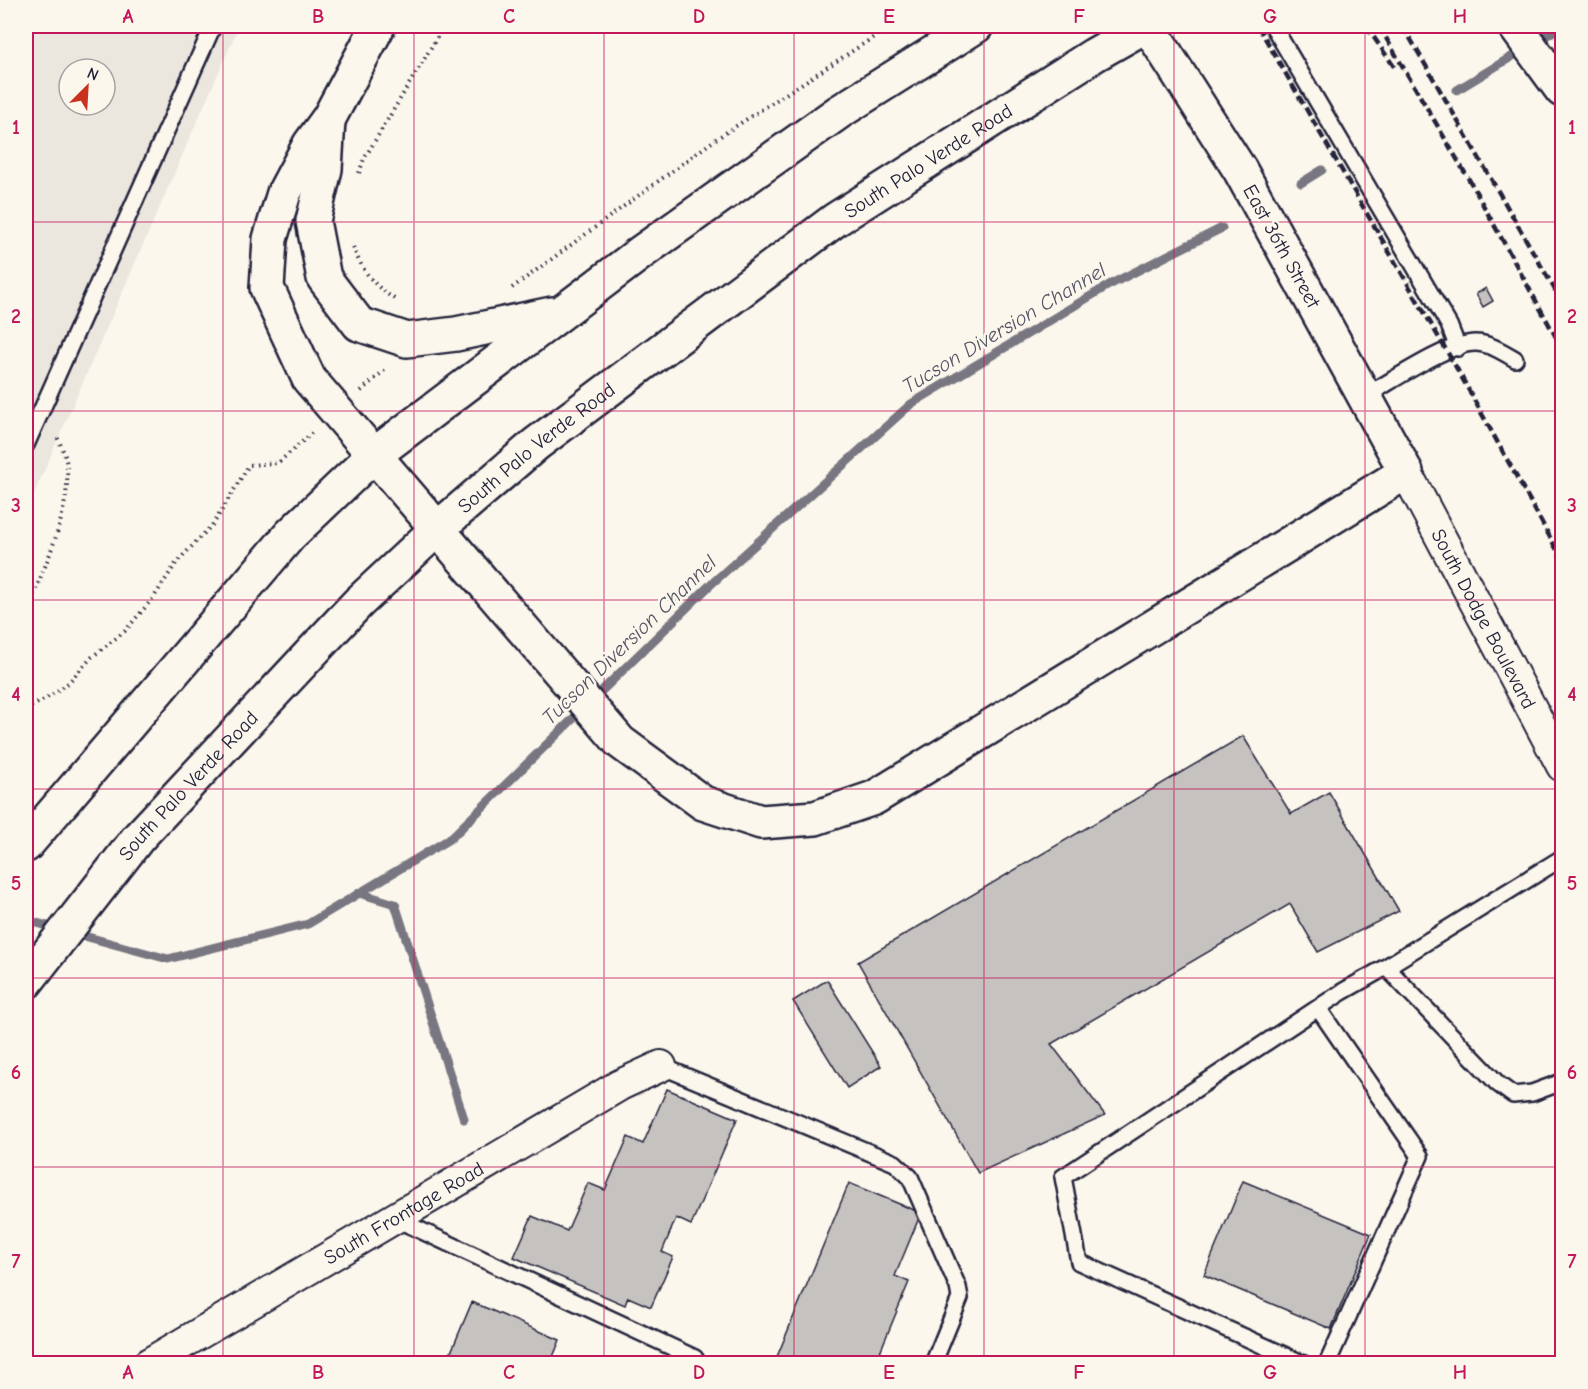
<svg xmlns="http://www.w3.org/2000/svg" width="1588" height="1389" viewBox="0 0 1588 1389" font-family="'Comic Neue',sans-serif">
  <rect width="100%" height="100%" fill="#fbf7ec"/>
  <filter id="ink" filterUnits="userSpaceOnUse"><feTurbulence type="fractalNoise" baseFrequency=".0167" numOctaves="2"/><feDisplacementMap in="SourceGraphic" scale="12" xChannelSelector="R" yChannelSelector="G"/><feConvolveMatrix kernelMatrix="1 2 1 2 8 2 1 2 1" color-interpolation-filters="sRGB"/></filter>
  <g filter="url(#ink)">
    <!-- built -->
    <path fill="#ebe7df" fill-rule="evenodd" d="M26,26H239L26,512ZM69,69H105V105H69Z"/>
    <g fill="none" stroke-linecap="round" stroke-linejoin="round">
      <!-- stream -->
      <path stroke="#787681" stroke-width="9" d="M1457,90L1562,26
        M1301,183L1322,170
        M359,893L395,904L464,1119
        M26,920L168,959L308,924L451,838L708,587L911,404L1109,285L1222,228"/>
    </g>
    <!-- building -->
    <path fill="#c6c2c0" stroke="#22223b" stroke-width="1.5" d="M1486,288L1493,301L1483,307L1476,294Z
      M1243,736L1291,814L1329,792L1399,911L1318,952L1290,904L1051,1044L1105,1115L978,1173L858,962Z
      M827,980L881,1066L847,1088L793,1001Z
      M667,1089L737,1119L691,1225L676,1218L662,1252L673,1257L651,1307L628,1297L625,1305L514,1257L532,1216L567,1231L588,1183L605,1190L628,1137L643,1144Z
      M1243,1181L1371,1234L1331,1329L1204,1275Z
      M849,1183L921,1213L895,1276L909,1282L875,1364H774Z
      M472,1302L560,1340L550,1364H446Z"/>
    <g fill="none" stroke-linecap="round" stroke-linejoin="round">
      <!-- lane casing -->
      <g stroke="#22223b" stroke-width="20">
        <path id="lane" d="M1273,26L1449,325L1458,348
          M1365,396C1391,382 1447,343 1475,343C1489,343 1503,352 1515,359
          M26,445L213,26
          M1386,967L1498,1084L1513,1095L1532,1093L1562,1082
          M1318,1008L1420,1156L1327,1364
          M661,1066L895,1163L910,1177L958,1287L960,1298L933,1364
          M394,1218L695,1358
          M1304,1364L1079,1262L1063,1177L1342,992L1386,967L1562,858"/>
      </g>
      <!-- street casing -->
      <g stroke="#22223b" stroke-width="34">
        <g id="street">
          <path id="s1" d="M1406,472L1562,766"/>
          <path id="s2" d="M148,1364L620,1085L661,1066"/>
        </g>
      </g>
      <!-- secondary casing -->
      <g stroke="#22223b" stroke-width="38">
        <g id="secondary">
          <path d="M378,26L329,118L310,144L284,193L270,239L267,288L309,379L620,742L703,803L761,822L815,818L874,798L1406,472L1240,170L1148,26"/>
          <path d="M328,120L325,169L313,221L324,278L359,324L407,340L456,334L552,314"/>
          <path d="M26,845L290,535L374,455L643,251L839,112L976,26"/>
          <path id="s3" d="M26,982L138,838L358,603L436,530L536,444L835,220L1094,55L1145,26"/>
        </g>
      </g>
      <!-- primary casing -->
      <g stroke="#22223b" stroke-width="38">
        <path id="primary" d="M1515,26L1562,90"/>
      </g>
      <!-- path -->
      <path stroke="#22223b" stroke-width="4" stroke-dasharray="1.5 4.5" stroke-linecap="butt" d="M359,173L364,159L444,26
        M353,247C362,271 375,287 396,300
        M512,288L716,139L891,26
        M361,391L387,368
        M26,611C44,571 74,504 66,460C64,451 59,442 56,434
        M26,709L44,700L68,683L92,657L125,631L154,597L177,562L214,523L249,465L278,463L312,433"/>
      <!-- lane -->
      <use href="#lane" stroke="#fbf7ec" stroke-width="15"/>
      <!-- street -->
      <use href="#street" stroke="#fbf7ec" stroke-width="30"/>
      <!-- secondary -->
      <use href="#secondary" stroke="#fbf7ec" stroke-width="33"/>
      <!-- primary -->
      <use href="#primary" stroke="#fbf7ec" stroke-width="33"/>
      <!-- rail -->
      <path stroke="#22223b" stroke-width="4.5" stroke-dasharray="9 4.5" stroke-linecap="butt" d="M1258,26L1456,367L1562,559
        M1366,26L1395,68
        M1379,26L1471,183L1562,348
        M1403,26L1562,302"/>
    </g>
  </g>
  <!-- grid -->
  <path fill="none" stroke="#c2185b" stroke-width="1.5" stroke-opacity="0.55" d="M223,26V1364M414,26V1364M604,26V1364M794,26V1364M984,26V1364M1174,26V1364M1365,26V1364M26,222H1562M26,411H1562M26,600H1562M26,789H1562M26,978H1562M26,1167H1562"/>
  <g text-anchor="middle" stroke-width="5" stroke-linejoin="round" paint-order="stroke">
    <!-- street labels -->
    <g font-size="20" fill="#22223b" stroke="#fbf7ec">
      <text dy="7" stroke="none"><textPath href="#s3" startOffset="1227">South Palo Verde Road</textPath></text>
      <text transform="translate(1282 246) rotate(61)" y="7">East 36th Street</text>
      <text dy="7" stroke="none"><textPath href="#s3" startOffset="741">South Palo Verde Road</textPath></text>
      <text dy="7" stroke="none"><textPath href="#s1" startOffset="166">South Dodge Boulevard</textPath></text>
      <text dy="7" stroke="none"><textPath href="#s3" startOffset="255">South Palo Verde Road</textPath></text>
      <text dy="7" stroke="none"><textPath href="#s2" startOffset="297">South Frontage Road</textPath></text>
    </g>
    <!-- water labels -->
    <g font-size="21" font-style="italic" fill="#545364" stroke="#fbf7ec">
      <text transform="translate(1004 328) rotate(-31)" y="7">Tucson Diversion Channel</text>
      <text transform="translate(629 640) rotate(-44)" y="7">Tucson Diversion Channel</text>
    </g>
  </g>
  <!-- margin -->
  <rect width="1588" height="1389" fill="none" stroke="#fbf7ec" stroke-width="66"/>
  <!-- north arrow -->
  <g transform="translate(87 87) rotate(24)"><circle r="28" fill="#fbf7ec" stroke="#a4a2a5" stroke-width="1.5"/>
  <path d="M0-4.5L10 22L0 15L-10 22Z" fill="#c8321e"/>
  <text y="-9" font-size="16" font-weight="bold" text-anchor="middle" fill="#22223b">N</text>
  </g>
  <rect x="33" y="33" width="1522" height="1323" fill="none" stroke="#c2185b" stroke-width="2"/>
  <g font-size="20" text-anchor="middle" font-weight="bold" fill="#c2185b">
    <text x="128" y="23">A</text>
    <text x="318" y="23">B</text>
    <text x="509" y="23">C</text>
    <text x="699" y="23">D</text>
    <text x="889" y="23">E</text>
    <text x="1079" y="23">F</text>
    <text x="1270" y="23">G</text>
    <text x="1460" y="23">H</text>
    <text x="16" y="134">1</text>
    <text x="1572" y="134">1</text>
    <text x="16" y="323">2</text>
    <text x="1572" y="323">2</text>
    <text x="16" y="512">3</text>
    <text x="1572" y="512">3</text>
    <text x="16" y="701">4</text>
    <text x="1572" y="701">4</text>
    <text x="16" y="890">5</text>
    <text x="1572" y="890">5</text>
    <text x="16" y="1079">6</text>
    <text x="1572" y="1079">6</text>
    <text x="16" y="1268">7</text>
    <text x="1572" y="1268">7</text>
    <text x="128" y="1379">A</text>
    <text x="318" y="1379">B</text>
    <text x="509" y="1379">C</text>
    <text x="699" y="1379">D</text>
    <text x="889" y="1379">E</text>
    <text x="1079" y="1379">F</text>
    <text x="1270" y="1379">G</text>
    <text x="1460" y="1379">H</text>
  </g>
</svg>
